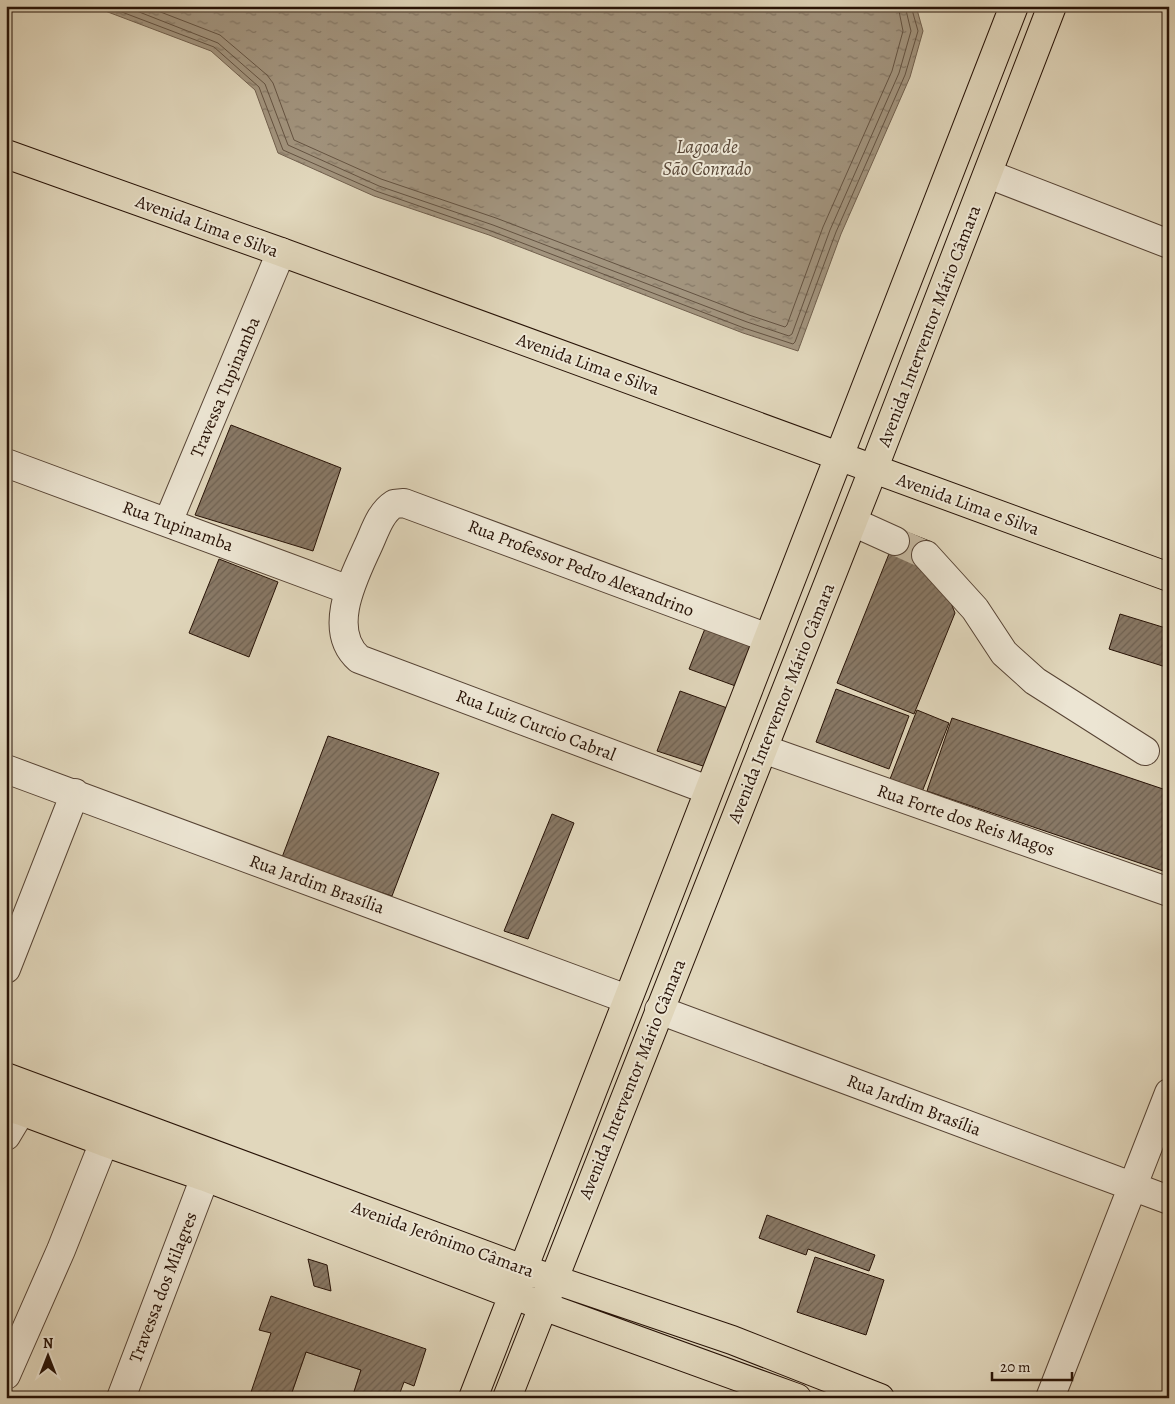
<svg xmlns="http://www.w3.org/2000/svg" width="1175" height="1404" viewBox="0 0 1175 1404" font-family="Alegreya,serif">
  <defs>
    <pattern id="water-ripples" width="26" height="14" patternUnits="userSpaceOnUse" patternTransform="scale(1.25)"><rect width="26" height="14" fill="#a2947e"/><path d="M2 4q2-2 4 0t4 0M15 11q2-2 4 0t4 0" fill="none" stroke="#847765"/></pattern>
    <pattern id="building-hatch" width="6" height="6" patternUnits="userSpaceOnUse" patternTransform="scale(1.25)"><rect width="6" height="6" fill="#887865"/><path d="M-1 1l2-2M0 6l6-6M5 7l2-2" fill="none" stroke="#6f6151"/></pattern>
  </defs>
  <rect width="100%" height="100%" fill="#e1d7bc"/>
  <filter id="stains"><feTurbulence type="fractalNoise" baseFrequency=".004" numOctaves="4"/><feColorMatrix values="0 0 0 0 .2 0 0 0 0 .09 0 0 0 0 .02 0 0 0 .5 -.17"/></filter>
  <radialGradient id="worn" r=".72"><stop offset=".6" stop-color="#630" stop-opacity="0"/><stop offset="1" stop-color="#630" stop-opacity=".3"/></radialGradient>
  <!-- pitch -->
  <path fill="#c1b69d" stroke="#746452" d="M306,1352L361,1370L352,1398H290Z"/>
  <!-- water -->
  <path fill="url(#water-ripples)" stroke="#71604e" d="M92,6H916L923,31L910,77L841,234L798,351L743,333L489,235L374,196L278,153L255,90L211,51Z"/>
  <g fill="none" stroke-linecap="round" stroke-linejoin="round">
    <!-- shore -->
    <path stroke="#645342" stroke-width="1" d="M106,6L214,47L259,87L283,150L376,191L491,231L744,328L793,344L795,342L836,232L905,75L918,31L911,6
      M124,6L218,43L265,84L288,145L379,186L493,225L747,322L789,336L792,334L830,230L899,73L911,31L905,6
      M145,6L220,35L267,75L273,83L294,140L381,179L496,218L749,315L785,327L787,325L823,227L892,71L903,31L898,6"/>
  </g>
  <!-- building -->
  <path fill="url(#building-hatch)" stroke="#271206" d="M231,425L341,468L313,551L195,515Z
    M899,529L932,542L920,569L941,578L955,613L914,714L837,683Z
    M219,559L278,582L249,657L189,633Z
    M1120,614L1169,629V668L1109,649Z
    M706,626L758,645L741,688L689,669Z
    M836,689L909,716L889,769L816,742Z
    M680,691L730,709L706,767L657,751Z
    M917,710L949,723L922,792L890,779Z
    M952,718L1169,791V873L927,791Z
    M328,736L439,773L392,896L281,860Z
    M552,814L574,823L528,939L504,931Z
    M767,1215L875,1255L869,1271L808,1249L806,1255L759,1238Z
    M815,1257L884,1280L866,1335L797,1312Z
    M308,1259L327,1265L331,1291L314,1286Z
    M271,1296L426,1349L414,1386L404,1382L398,1398H352L361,1370L306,1352L290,1398H249L271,1333L259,1330Z"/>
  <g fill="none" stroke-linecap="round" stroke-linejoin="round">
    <!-- minor-tunnel -->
    <path stroke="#c5b9a1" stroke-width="28" stroke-dasharray="28 14" stroke-linecap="butt" d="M895,541L926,555"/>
    <!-- minor casing -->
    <g stroke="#564334" stroke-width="30">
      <path id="minor" d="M988,174L1169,244
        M6,463L349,590
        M168,522L281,252
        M853,522L895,541
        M926,555L975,609L1004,653L1035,681L1145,751
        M763,749L1169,892
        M6,769L627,999
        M708,790L359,659C326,630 354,577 368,546C375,531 380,513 394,504L404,503L768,638
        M6,969L75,793
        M659,1010L1169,1200
        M6,1136L21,1111
        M6,1375L61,1250L104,1142
        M121,1398L205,1177
        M1050,1398L1169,1093"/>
    </g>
    <!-- major casing -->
    <g stroke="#271206" stroke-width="30">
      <path id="major" d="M6,154L281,252L1169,577
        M6,1077L523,1269L732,1340L880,1398
        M6,1107L21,1111L104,1142L205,1177L543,1306L797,1398
        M473,1398L1014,6
        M507,1398L873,470L1052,6"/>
    </g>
    <!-- minor -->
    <use href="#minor" stroke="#ece5d3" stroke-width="28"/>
    <!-- major -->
    <use href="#major" stroke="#e1d7bc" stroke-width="28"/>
  </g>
  <g text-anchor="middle" stroke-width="4" stroke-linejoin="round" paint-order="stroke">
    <!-- street labels -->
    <g font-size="18" fill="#271206" stroke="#ece5d3">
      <text transform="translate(207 226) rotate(20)" y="6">Avenida Lima e Silva</text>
      <text transform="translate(929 326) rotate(-69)" y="6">Avenida Interventor Mário Câmara</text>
      <text transform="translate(588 364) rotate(20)" y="6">Avenida Lima e Silva</text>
      <text transform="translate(225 387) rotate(-67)" y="6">Travessa Tupinamba</text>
      <text transform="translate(968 504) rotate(20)" y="6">Avenida Lima e Silva</text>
      <text transform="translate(178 526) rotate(20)" y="6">Rua Tupinamba</text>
      <text transform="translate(581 568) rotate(21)" y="6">Rua Professor Pedro Alexandrino</text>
      <text transform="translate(781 703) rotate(-68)" y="6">Avenida Interventor Mário Câmara</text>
      <text transform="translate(536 725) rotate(21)" y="6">Rua Luiz Curcio Cabral</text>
      <text transform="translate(966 820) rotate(19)" y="6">Rua Forte dos Reis Magos</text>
      <text transform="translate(317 884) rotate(20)" y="6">Rua Jardim Brasília</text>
      <text transform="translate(632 1079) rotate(-68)" y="6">Avenida Interventor Mário Câmara</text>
      <text transform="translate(914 1105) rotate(21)" y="6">Rua Jardim Brasília</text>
      <text transform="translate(443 1239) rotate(20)" y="6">Avenida Jerônimo Câmara</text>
      <text transform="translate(163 1287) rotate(-69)" y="6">Travessa dos Milagres</text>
    </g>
    <!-- water labels -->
    <g font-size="19" font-style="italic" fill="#584636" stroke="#ece5d3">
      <text x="707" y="153">Lagoa de<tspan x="707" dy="22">São Conrado</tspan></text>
    </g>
  </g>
  <!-- margin -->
  <rect width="1175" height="1404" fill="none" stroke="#e1d7bc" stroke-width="25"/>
  <rect x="8" y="8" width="1160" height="1389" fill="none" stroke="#271206" stroke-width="2.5"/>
  <rect x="12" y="12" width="1150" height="1379" fill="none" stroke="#271206"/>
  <!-- north arrow -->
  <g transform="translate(48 1356)" stroke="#ece5d3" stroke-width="4" paint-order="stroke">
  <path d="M0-4L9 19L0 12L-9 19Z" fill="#271206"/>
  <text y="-8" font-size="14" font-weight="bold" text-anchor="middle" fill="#271206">N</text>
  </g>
  <!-- scale -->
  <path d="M992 1372v8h80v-8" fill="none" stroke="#271206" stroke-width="2.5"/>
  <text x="1000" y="1372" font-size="15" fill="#271206" stroke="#ece5d3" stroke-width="4" paint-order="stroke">20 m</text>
  <rect width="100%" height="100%" filter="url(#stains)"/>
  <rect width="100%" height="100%" fill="url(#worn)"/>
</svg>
